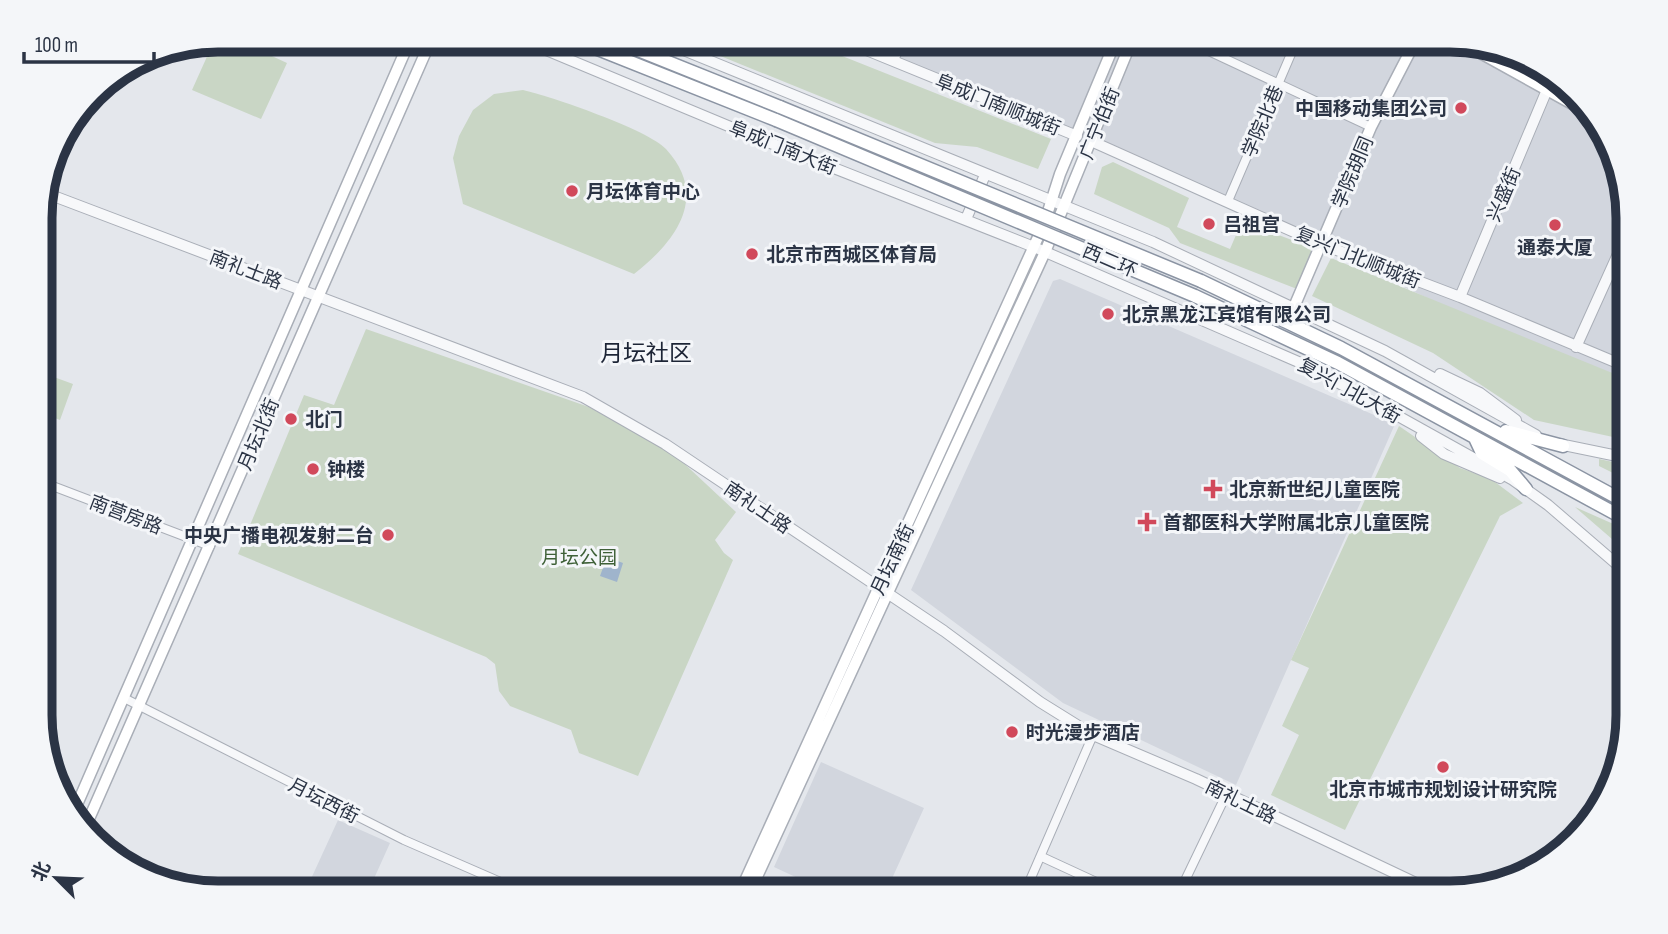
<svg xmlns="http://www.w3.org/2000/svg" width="1668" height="934" viewBox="0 0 1668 934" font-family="'Sofia Sans Condensed','Noto Sans SC',sans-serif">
  <rect width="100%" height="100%" fill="#e4e7ec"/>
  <!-- built -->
  <path fill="#d2d6de" d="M839,40H1450L1538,64L1598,120L1627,206V391L1091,141Z
    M1060,279L1395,424L1236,785L1063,703L911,590L1053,281Z
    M821,762L924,808L885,894H832L774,867Z
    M338,820L390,843L372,883L396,894H304Z"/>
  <!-- green -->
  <path fill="#c9d6c5" d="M237,40L287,63L261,119L192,90L214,41Z
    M681,40H802L1051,139L1038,169L977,147L935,143Z
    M523,90C550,96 649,130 666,149C710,197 675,242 634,274L463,204L453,158L459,136L473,110L494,94Z
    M1113,162L1189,198L1177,227L1230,249L1242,221L1313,248L1297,289L1180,243L1169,228L1094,194L1102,167Z
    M1331,258L1627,379V440L1534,420L1433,353L1312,296Z
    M366,329L589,407L675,455L736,512L715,540L724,553L733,560L638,776L579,753L571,730L510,706L499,691L495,664L486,657L238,554L304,395L334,405Z
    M43,373L73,384L60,420L42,413Z
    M1399,426L1460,468L1491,479L1523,503L1500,516L1345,830L1271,795L1299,735L1282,726L1309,668L1291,660Z
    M1599,459L1627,465V480L1599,466Z
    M1575,507L1627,530V552Z"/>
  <!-- water -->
  <path fill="#9fb4cc" d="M601,555L623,563L617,582L600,576L604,565L598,563Z"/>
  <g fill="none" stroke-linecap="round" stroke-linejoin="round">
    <!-- minor casing -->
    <g stroke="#a9aeb7" stroke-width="10">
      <path id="minor" d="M1185,40L1371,127
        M1228,201L1297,40
        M42,482L210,546
        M124,698L404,840L528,894
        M1042,857L1120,893
        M1179,893L1226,795
        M1024,894L1093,735"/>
    </g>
    <!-- tertiary casing -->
    <g stroke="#a9aeb7" stroke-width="12">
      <path id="tertiary" d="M522,40L745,133L1034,247L1310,367L1513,480L1548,505L1627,573
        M659,40L1153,242L1385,351L1536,435
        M842,40L1077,136
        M893,60L902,40
        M1091,141L1321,244L1460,297L1627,367
        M43,192L583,397L665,444L944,631L1040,702L1093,735L1196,779L1437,893
        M975,197L1056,229
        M966,219L985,175
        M1460,297L1549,85
        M1576,347L1627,234
        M1440,374L1480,393L1516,420
        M1421,436L1444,454L1500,478
        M1559,444L1627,458"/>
    </g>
    <!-- secondary casing -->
    <g stroke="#a9aeb7" stroke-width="13">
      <path id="secondary" d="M1464,44L1594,116
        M1294,307L1371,127L1416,40
        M72,816L410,40
        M85,828L431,40
        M739,894L1044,224L1060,174L1116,40
        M749,894L1045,252L1132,40"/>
    </g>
    <!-- primary casing -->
    <g stroke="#a3abb8" stroke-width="15">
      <path id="primary" d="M1626,573L1627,574"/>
    </g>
    <!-- trunk casing -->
    <g stroke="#8b94a3" stroke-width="15">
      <path id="trunk" d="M575,40L776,120
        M613,40L780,107
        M1201,281L1341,348L1627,503
        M1195,296L1338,363L1627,520
        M1506,431L1563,446
        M1475,438L1482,453L1510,470L1526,489"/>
    </g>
    <!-- minor -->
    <use href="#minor" stroke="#f7f8fa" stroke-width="8"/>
    <!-- tertiary -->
    <use href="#tertiary" stroke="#f7f8fa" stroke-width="10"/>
    <!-- secondary -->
    <use href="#secondary" stroke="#fff" stroke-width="10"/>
    <!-- primary -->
    <use href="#primary" stroke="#fff" stroke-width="12"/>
    <!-- trunk -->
    <use href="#trunk" stroke="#fff" stroke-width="12"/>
    <!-- trunk-bridge casing -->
    <g stroke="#8b94a3" stroke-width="15" stroke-linecap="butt">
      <path id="trunk-bridge" d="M780,107L1201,281
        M776,120L1195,296"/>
    </g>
    <!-- trunk-bridge -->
    <use href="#trunk-bridge" stroke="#fff" stroke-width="12"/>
  </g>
  <!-- markers -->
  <g fill="#d1495b" stroke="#f4f6f9" stroke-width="2.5">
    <circle cx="1461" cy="108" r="7"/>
    <circle cx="572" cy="191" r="7"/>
    <circle cx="1209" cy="224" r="7"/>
    <circle cx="1555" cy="225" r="7"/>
    <circle cx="752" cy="254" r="7"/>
    <circle cx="1108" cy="314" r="7"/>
    <circle cx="291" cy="419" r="7"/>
    <circle cx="313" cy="469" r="7"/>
    <path d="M1209.5 478.5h7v7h7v7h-7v7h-7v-7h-7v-7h7z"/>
    <path d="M1143.5 511.5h7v7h7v7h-7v7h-7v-7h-7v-7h7z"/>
    <circle cx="388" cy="535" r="7"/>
    <circle cx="1012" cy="732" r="7"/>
    <circle cx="1443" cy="767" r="7"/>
  </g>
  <g text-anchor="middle" stroke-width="6" stroke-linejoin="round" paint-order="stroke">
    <!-- street labels -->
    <g font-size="19" fill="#2b3445" stroke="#f4f6f9">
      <text transform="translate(998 104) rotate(22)" y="7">阜成门南顺城街</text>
      <text transform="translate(1262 121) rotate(-67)" y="7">学院北巷</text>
      <text transform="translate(1099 123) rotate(-68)" y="7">广宁伯街</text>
      <text transform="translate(783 147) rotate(22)" y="7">阜成门南大街</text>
      <text transform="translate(1352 172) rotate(-67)" y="7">学院胡同</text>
      <text transform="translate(1503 194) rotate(-67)" y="7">兴盛街</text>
      <text transform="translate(1358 257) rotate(22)" y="7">复兴门北顺城街</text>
      <text transform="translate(1110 260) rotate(23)" y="7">西二环</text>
      <text transform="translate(246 269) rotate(21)" y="7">南礼士路</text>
      <text transform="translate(1350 390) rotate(29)" y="7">复兴门北大街</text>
      <text transform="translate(258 434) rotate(-67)" y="7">月坛北街</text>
      <text transform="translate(758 507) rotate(34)" y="7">南礼士路</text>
      <text transform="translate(126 514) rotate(21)" y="7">南营房路</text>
      <text transform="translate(892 559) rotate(-65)" y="7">月坛南街</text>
      <text transform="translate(324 800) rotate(27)" y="7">月坛西街</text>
      <text transform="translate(1241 801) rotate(26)" y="7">南礼士路</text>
    </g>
    <!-- poi labels -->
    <g font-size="19" font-weight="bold" fill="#2b3445" stroke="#f4f6f9" text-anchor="start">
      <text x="1447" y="115" text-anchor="end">中国移动集团公司</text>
      <text x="586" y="198">月坛体育中心</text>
      <text x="1223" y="231">吕祖宫</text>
      <text x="1555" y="254" text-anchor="middle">通泰大厦</text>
      <text x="766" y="261">北京市西城区体育局</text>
      <text x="1122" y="321">北京黑龙江宾馆有限公司</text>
      <text x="305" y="426">北门</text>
      <text x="327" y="476">钟楼</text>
      <text x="1229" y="496">北京新世纪儿童医院</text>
      <text x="1163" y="529">首都医科大学附属北京儿童医院</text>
      <text x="374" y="542" text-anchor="end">中央广播电视发射二台</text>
      <text x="1026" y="739">时光漫步酒店</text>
      <text x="1443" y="796" text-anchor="middle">北京市城市规划设计研究院</text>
    </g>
    <!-- park labels -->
    <g font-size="19" fill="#3f6138" stroke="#f4f6f9">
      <text x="579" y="564">月坛公园</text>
    </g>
    <!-- quarter labels -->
    <g font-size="23" fill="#1d2536" stroke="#f4f6f9">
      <text x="646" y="361">月坛社区</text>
    </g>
  </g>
  <!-- crop -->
  <path d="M0 0H1668V934H0ZM218 52H1450A166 166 0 0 1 1616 218V715A166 166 0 0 1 1450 881H218A166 166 0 0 1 52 715V218A166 166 0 0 1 218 52Z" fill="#f4f6f9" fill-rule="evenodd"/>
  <path fill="none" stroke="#2b3445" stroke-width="9" d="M218 52H1450A166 166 0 0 1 1616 218V715A166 166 0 0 1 1450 881H218A166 166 0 0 1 52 715V218A166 166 0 0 1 218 52Z"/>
  <!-- north arrow -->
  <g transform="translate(56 878) rotate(294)" stroke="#f4f6f9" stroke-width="5" paint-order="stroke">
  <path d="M0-5L12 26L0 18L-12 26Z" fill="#2b3445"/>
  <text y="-10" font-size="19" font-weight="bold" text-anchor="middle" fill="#2b3445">北</text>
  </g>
  <!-- scale -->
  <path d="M24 52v10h130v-10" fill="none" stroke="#2b3445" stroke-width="3.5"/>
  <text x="35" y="52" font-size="21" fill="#2b3445" stroke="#f4f6f9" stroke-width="5" paint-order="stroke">100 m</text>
</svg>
